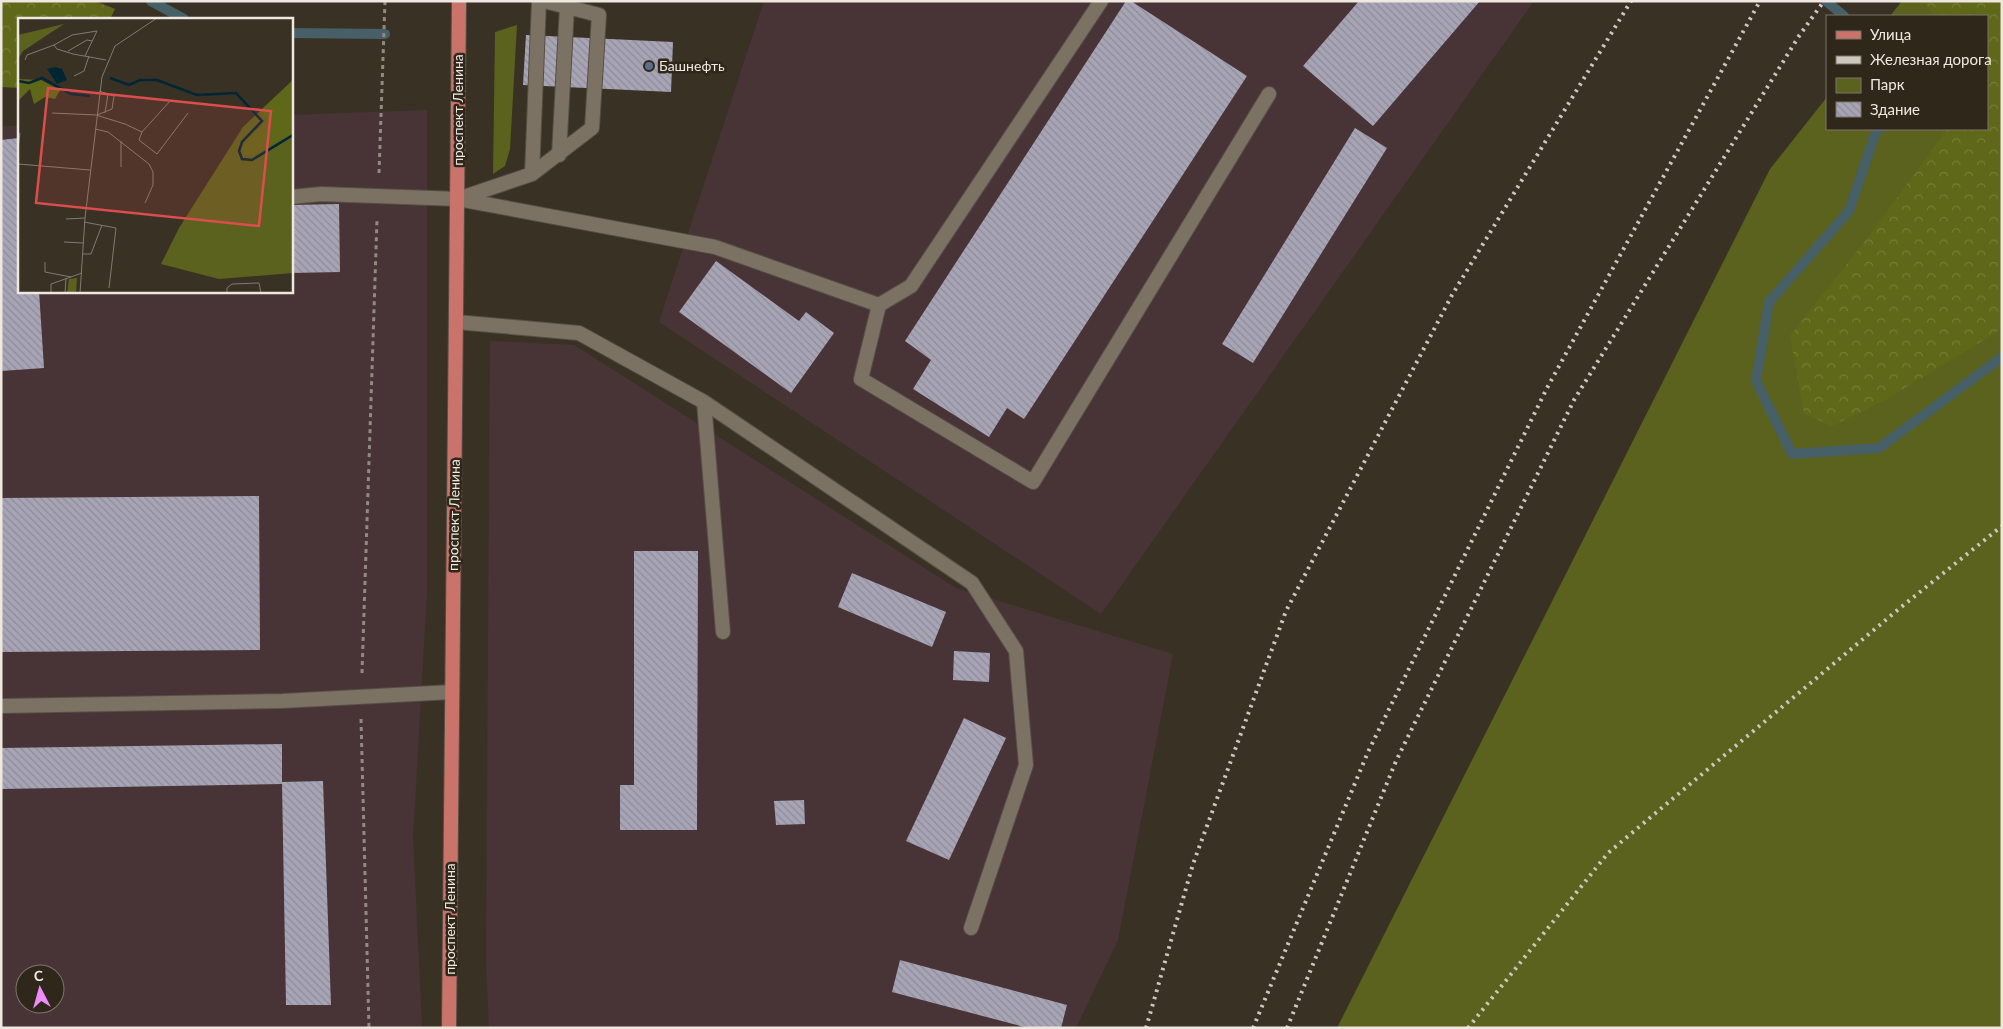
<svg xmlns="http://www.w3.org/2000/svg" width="2003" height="1029" viewBox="0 0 2003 1029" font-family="Lato,sans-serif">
  <defs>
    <pattern id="forest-crowns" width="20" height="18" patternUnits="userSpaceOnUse" patternTransform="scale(1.25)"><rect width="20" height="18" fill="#5f6718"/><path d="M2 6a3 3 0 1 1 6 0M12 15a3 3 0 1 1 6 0" fill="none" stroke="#767d39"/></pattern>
    <pattern id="building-back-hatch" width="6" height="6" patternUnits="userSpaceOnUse" patternTransform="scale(1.25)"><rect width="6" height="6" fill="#a7a4b5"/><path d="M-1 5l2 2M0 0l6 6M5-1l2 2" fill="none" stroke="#8f8c98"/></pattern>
  </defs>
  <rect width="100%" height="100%" fill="#3a3125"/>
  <!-- industrial -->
  <path fill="#483437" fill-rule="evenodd" d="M764,1H1534L1101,614L659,322Z
    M427,110V590L413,838L422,1028H1V126H19V291H291V115ZM25,974H55V1004H25Z
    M490,341L574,345L956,588L1173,654L1118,940L1076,1028H489L486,961Z"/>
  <!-- green -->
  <path fill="#5a621e" d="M1902,1H2002V1028H1337L1770,169L1827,97V129H1987V16H1890Z
    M517,25L510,149L505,166L493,174L495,32Z"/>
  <!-- forest -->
  <path fill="url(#forest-crowns)" d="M1,1H95L115,9L110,19H19V88L1,87Z
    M1924,1H2002V329L1887,399L1832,426L1804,414L1790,336L1872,232L1947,129H1987V16H1934Z"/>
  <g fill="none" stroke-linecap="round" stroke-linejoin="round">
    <!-- stream -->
    <path stroke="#476068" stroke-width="10" d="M151,1L184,19
      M1826,1L1844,16
      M291,33L385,34
      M1880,129L1876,131L1849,211L1769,302L1756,381L1792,454L1879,448L2002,357"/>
  </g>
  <!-- building -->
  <path fill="url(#building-back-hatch)" d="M1126,1H1131L1247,76L1024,419L1007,408L989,437L913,389L931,360L905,341Z
    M1359,1H1480L1373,126L1303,66Z
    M526,35L673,42L671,92L523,85Z
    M1355,128L1387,148L1253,363L1222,344Z
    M19,138V291H39L44,368L1,371V140Z
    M339,204L340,272L291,273V205Z
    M716,261L799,321L806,312L834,333L791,393L679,312Z
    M259,496L260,650L1,652V498Z
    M634,551H698L697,830H620V785H634Z
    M852,573L946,612L932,647L838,607Z
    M954,651L990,653L989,682L953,680Z
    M964,718L1006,738L949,860L906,841Z
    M282,744V782L323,781L331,1005H286L282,784L1,789V748Z
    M804,800L805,824L776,825L774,801Z
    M900,960L1067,1005L1061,1028H1028L892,992Z"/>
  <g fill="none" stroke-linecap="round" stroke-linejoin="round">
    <!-- service casing -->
    <g stroke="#564f44" stroke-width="16">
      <path id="service" d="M559,155L567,7
        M532,174L539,1
        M291,197L321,194L458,199L715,247L879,305L861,379L1033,482L1269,94
        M458,199L532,174L592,128L599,15L544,1
        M879,305L911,286L1101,1
        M456,322L579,333L704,402L972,583L1016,651L1026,765L971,928
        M704,402L723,632
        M1,706L282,701L452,692"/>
    </g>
    <!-- primary casing -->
    <g stroke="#564f44" stroke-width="16">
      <path id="primary" d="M449,1028L459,1"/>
    </g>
    <!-- path -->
    <path stroke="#928a80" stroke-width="3" stroke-dasharray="4 4" stroke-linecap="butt" d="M379,173L385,1
      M362,673L377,219
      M361,719L369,1028"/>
    <!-- service -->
    <use href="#service" stroke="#7c7264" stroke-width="14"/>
    <!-- primary -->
    <use href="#primary" stroke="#ca736b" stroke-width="14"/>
    <!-- rail -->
    <path stroke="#cdc7be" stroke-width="4" stroke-dasharray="2.5 5" stroke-linecap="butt" d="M1146,1028L1193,864L1286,611L1452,295L1631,1
      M1253,1028L1368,752L1547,388L1760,1
      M1287,1028L1396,761L1574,400L1799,36L1824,1
      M1468,1028L1608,853L1900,608L2002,526"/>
  </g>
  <!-- markers -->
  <circle fill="#5c6f8a" stroke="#30271b" stroke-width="2" cx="649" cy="66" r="5"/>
  <g text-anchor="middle" stroke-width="5" stroke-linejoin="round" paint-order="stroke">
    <!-- poi labels -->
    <g font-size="14" fill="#eee8e0" stroke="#30271b" text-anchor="start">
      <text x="659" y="71">Башнефть</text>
    </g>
    <!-- street labels -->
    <g font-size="14" fill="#eee8e0" stroke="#30271b">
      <text transform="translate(458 110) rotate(-90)" y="5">проспект Ленина</text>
      <text transform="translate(454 515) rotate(-89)" y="5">проспект Ленина</text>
      <text transform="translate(450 919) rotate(-90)" y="5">проспект Ленина</text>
    </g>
  </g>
  <!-- overview -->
  <g transform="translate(18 18)">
    <rect width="275" height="275" fill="#3a3125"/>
    <path d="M46,6L5,33L0,41V17ZM275,62V255L201,261L143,246L161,210L225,109ZM59,260L58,275H49L51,261Z" fill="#5a621e"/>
    <path d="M0,61L23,62L42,72L37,81L27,79L16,86L12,71L0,83ZM275,62V115L236,136L226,137V128L250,102L244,91Z" fill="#5f6718"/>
    <path d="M37,49L44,51L49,62L39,66L29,51Z" fill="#002634"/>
    <path fill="none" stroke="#002634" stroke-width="2.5" d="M92,60L111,67L122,62H139L179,77L218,75L244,103L224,124L221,133L224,141L234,142L275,117M0,63L11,65L24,60L53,76L72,78"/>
    <path fill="none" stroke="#827a70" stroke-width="1" d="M36,27L54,17L79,13L67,38M50,33L69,22L74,23M7,42L9,37L36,27L39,31L55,36L88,42M56,58L66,53L71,38M34,95L78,97L107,106L124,114L121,122L139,136L170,95M87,95L90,76M79,97L94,91L96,78L81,73M77,111L90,114L131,146L135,154V167L127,185M124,114L153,82M0,131L2,115M0,146L72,152M103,149V123M48,201L67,200M66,204L98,210L91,270M46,224L65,225M65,236H73L84,207M27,244V254L53,259M33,275V266L64,255M47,275L48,260M62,275L67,200L84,59L97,28L139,0M209,275V270L214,266L241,265L243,275"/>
    <path fill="#db4e4d" fill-opacity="0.15" stroke="#db4e4d" stroke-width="2.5" d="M30,70L253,93L241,208L18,185Z"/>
    <rect width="275" height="275" fill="none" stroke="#eee8e0" stroke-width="2.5"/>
  </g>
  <!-- border -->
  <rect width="2003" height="1029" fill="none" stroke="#eee8e0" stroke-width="5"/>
  <!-- legend -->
  <rect x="1826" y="15" width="162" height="115" fill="#30271b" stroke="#7c746a"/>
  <rect x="1836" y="31" width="25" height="8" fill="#ca736b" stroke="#7c746a"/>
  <text x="1870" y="40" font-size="15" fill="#eee8e0">Улица</text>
  <rect x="1836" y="56" width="25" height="8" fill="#cdc7be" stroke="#7c746a"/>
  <text x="1870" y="65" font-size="15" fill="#eee8e0">Железная дорога</text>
  <rect x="1836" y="78" width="25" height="15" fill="#5a621e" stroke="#7c746a"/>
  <text x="1870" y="90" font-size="15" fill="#eee8e0">Парк</text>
  <rect x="1836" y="102" width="25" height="15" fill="url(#building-back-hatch)" stroke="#7c746a"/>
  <text x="1870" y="115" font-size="15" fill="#eee8e0">Здание</text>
  <!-- north arrow -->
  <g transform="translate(40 989) rotate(354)"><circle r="24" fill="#30271b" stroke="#7c746a"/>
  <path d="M0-4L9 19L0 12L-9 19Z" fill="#ee8cf9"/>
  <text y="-8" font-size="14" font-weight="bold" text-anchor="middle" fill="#eee8e0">С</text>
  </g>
</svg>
